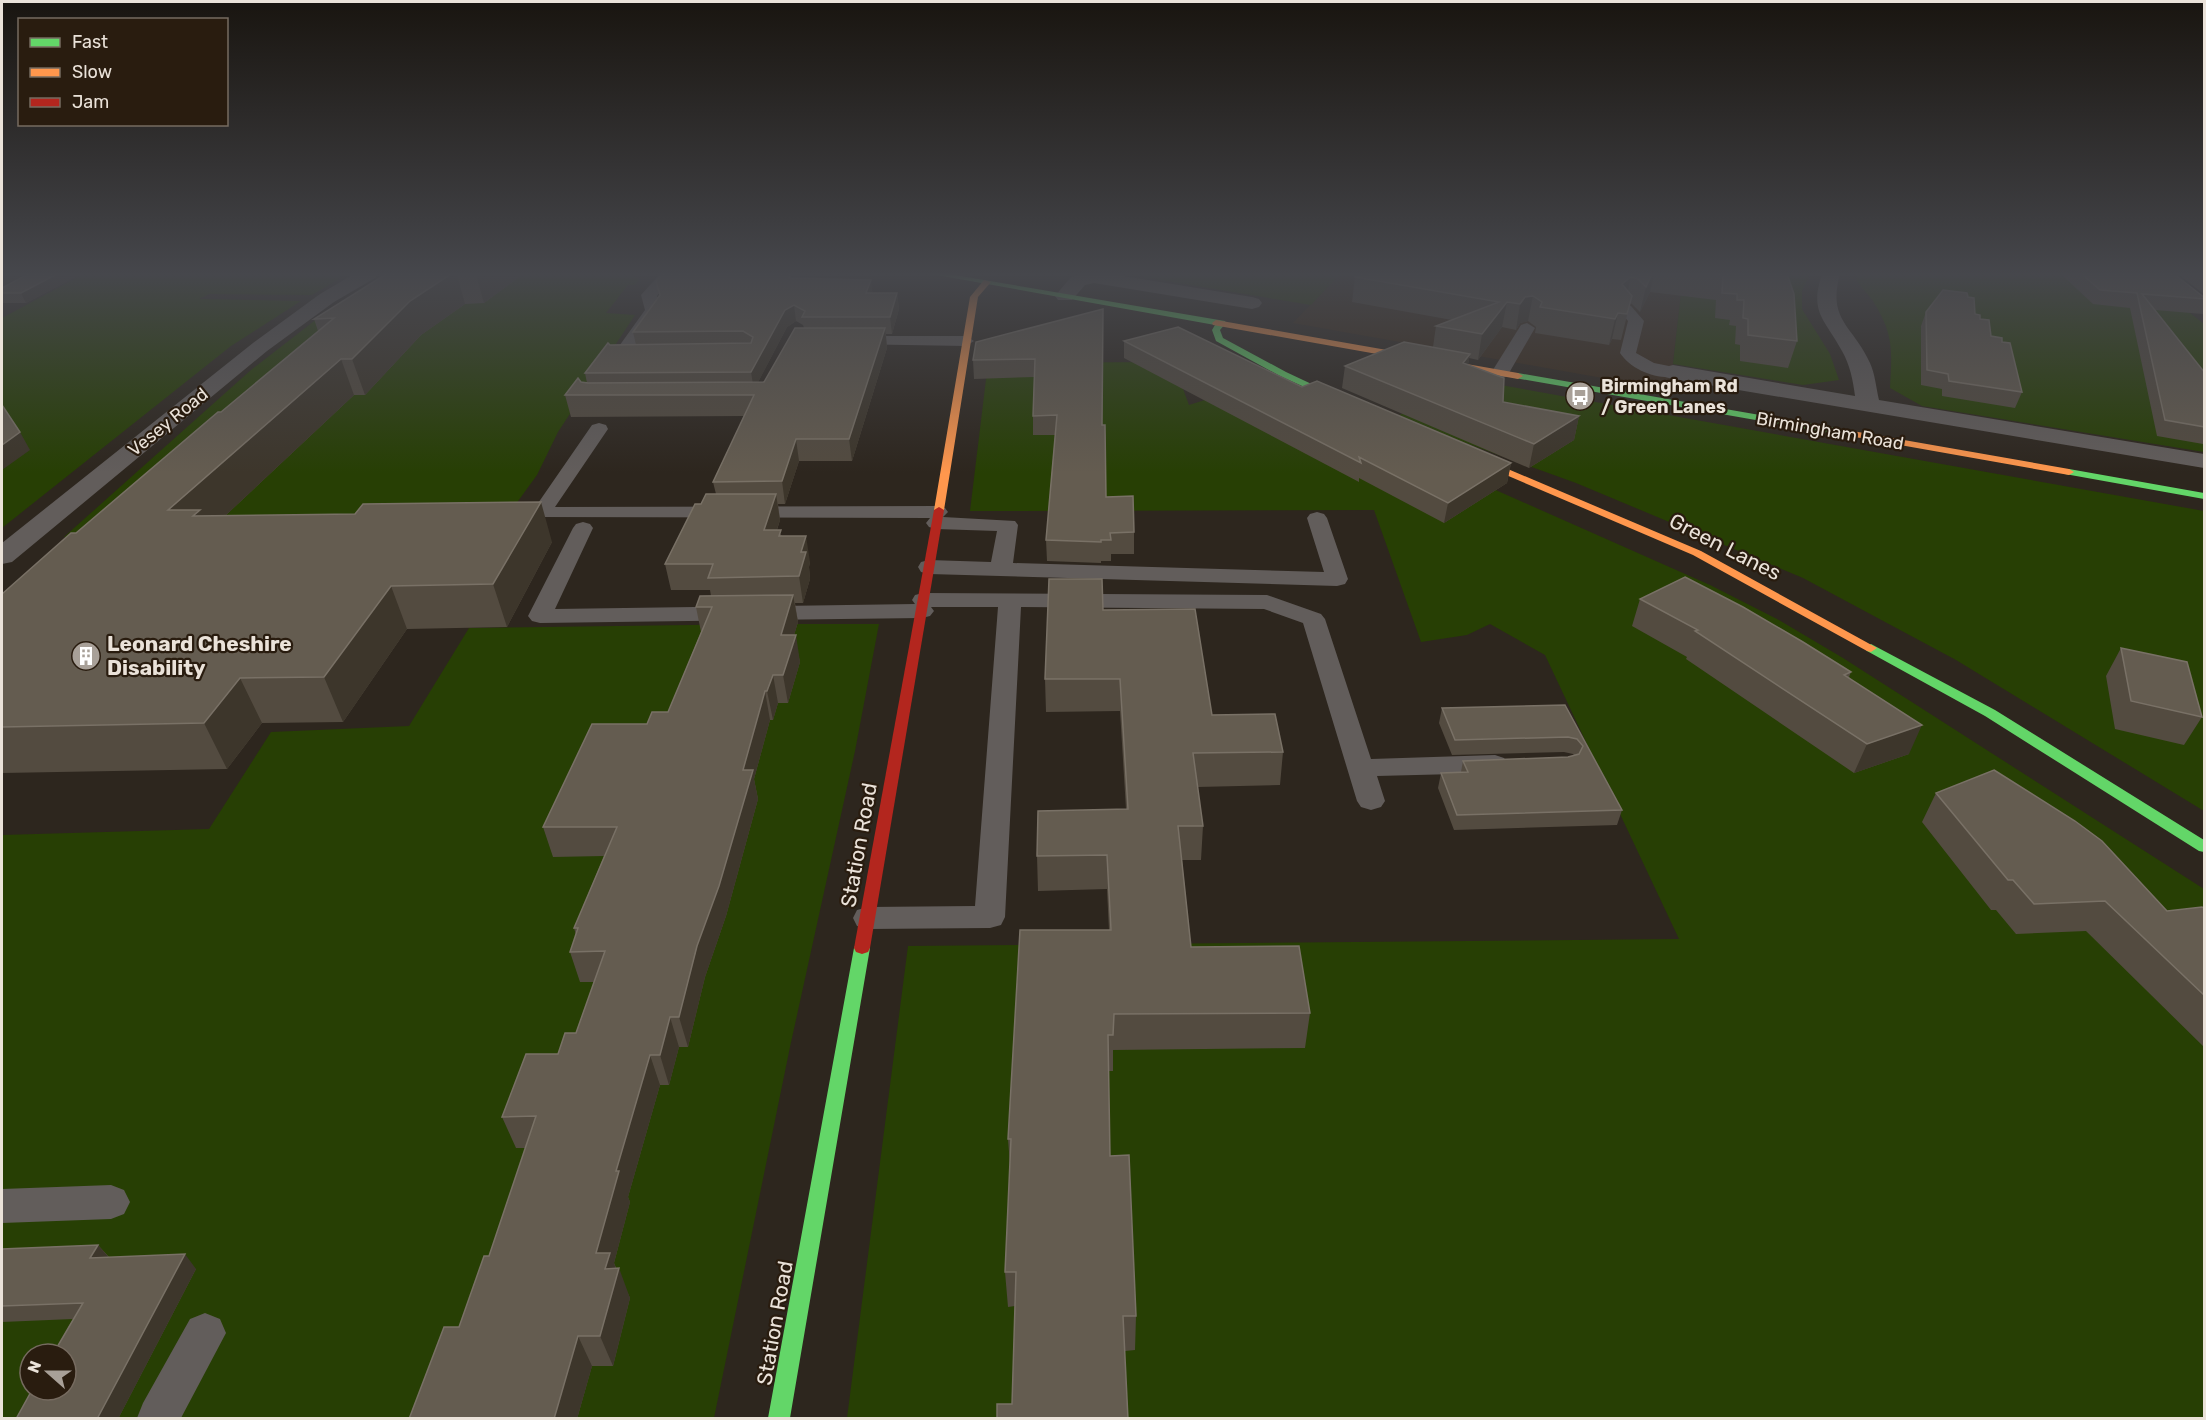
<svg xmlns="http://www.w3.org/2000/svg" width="2206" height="1420" viewBox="0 0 2206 1420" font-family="Rubik,sans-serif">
  <rect width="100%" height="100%" fill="#2d261e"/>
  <!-- built -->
  <path fill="#3a2a19" d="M1340,274H1683L1670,390L1293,323Z"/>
  <!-- green -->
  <path fill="#273f04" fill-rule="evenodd" d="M84,274H347L312,295L209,294L199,299L301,301L231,346L2,528V318Z
    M390,274H637L634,276L639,279L635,285H628L606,313L635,315L558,432L537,475L500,526L64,537L251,370L318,318Z
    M1125,274H1340L1311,305Z
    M1683,274H1810L1802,291V309L1830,354L1839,380L1803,385L1673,364Z
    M1855,274H2141L2204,324V452L1922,406L1890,388C1892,350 1894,335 1873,301C1867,292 1857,285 1855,274Z
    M1173,362L1189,405L1268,380L1419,456L1710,585L1777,619L1843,658L2204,889V1418H847L908,946L1679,939L1545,655L1490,624L1467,635L1421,642L1374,510L970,511L988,363Z
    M1478,381L2204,511V811L1956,660L1803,578L1576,483L1463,442L1399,415Z
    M766,624H879L855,751L790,1047L714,1418H2V835L209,829L271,732L409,726L469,628ZM30,1354H66V1390H30Z"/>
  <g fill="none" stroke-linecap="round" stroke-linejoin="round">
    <!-- lane -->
    <path fill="#625d5b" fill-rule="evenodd" d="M660,274H675L657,296L661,310L632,351L645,352L647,356L639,361L614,360L612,356L645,310L641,295Z
      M1626,304L1631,306L1644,321L1636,353L1654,363L1679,368L1682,372L1679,376C1659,381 1631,370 1620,353L1628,321L1618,309Z
      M1527,323L1535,328L1509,373L1506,377H1494L1491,373L1521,325Z
      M852,336H966L974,341L966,346L846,344L844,341Z
      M599,423L606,425L608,429L555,507L938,506L945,508L948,512L943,517L1015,521L1018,525L1013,563L1324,572L1307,518L1310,514L1317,512L1324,514L1327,518L1348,579L1345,584L1337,586L929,574L921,572L918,567L921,562L929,560L991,562L997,531L936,529L929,527L926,523L930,518L534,517L531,513L534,509L592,425Z
      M583,522L590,524L593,528L555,609L915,604L912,600L915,595L923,593L1267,595L1321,614L1325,619L1371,759L1495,755L1504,758L1508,764L1504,770L1495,773L1377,776L1385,801L1381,807L1371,810L1361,807L1357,801L1303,623L1264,609L1021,607L1005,917L1001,925L990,928L868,929L857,926L853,918L857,910L868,907L975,906L998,607H931L934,611L930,616L922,618L540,623L532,621L528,616L573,528L576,524Z
      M111,1185L124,1190L130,1202L124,1214L111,1219L2,1223V1189Z
      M205,1313L220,1319L226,1333L181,1418H137L143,1403L190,1319Z"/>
    <!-- street -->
    <path fill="#625d5b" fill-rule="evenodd" d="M354,274H377L375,278L334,302L267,351L12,562L2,564V543L253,343L320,294Z
      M1083,274H1111L1252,297L1259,299L1262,303L1259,307L1252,309L1094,283L1085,285L1072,300H1058L1055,296L1071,277Z
      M1822,274H1840C1827,321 1853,325 1870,363C1875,374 1876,387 1879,400L2204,454V468L1673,379L1665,377L1662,372L1665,367L1673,365L1855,396C1853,380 1850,365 1842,351C1825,319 1809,313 1822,274Z"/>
    <!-- fast -->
    <path fill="#63d668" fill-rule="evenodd" d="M931,274H949L1225,321L1226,323L1220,330L1223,338L1286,372L1352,403L1344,405L1280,376L1216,341L1212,330L1215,325Z
      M1518,373L1841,429L1846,432L1841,435L1515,378L1513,376Z
      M2069,469L2204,493V499L2065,474V470Z
      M1871,644L1995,710L2204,840V852L2199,851L1985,716L1867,651L1865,648Z
      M862,942L868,944L870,948L790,1418H768L854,948L856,944Z"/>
    <!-- slow -->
    <path fill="#ff974d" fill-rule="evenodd" d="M984,280L991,282L978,297L944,510L939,513L934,510L970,297Z
      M1216,320L1518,373L1523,376L1518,379L1213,325L1212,323Z
      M1841,429L2069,469L2074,472L2069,475L1838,434V430Z
      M1468,452L1701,551L1877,648L1871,652L1867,651L1693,555L1464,457V453Z"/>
    <!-- jam -->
    <path fill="#b3261e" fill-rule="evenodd" d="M939,507L944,510L870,948L868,952L862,954L856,952L854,948L934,510Z"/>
  </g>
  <!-- wall -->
  <path fill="#534b40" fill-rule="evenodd" d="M28,274H81L26,303H2V288Z
    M386,274H523L484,303L465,304L421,335L365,395H354L225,516L552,542L507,627L407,629L343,722L262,723L227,769L2,773V594L76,533L318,331L314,319Z
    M662,274H799V278L873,293H897L899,309L892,334H886L887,348L852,461H799L785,504H778L780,520L777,530L782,536L810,562L809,567L810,579L803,603H795L798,622L794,635L800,662L788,703H778L773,720H770L754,779L758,799L726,916L705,977L688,1047H679L669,1085H660L628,1197L630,1202L614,1263L630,1298L613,1366H592L577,1419H409L459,1327L489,1256L526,1148H516L502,1117L576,1033L594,982H580L570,952L576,935L574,928L604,856L553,857L543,827L647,724L668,712L701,632L696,607L711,596L710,590H671L665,564L701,504L716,494L713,482L744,416L571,417L565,395L581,382L587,383L585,373L610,345H636L633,332L659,295ZM796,321L803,325L804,328L764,382H758L787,327Z
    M1357,274H1787L1797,341L1788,368L1740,361V345L1735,344L1736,326L1729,325L1730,320L1715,318L1716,300L1650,292L1640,312L1632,304L1630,303L1621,340L1612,339L1609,345L1535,333L1536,327L1528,321L1520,323L1516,330L1502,327L1478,360L1469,358L1468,365L1503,402L1579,416L1574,440L1529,468L1342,388L1345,366L1433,347L1436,326L1452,320L1352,302L1355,277Z
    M2061,274H2174L2205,298V311L2203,314L2155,310L2205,373V442L2203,444L2157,436L2130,308L2093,304Z
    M2178,274H2205V295Z
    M1968,297L1975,314L1991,336L2002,342L2022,392L2015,408L1942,396V389L1921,385V326L1926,312Z
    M1103,309L1102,425L1106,497L1134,532V554H1111V561H1101V563L1047,561L1046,540L1055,435H1033V416L1034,377L974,379L973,360Z
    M1124,341L1302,387L1511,463L1507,483L1444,523L1359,478V482L1124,358Z
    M1640,599L1851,672L1849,677L1909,754L1854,773L1686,659L1687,657L1632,626Z
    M1103,610L1212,715L1283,752L1280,785L1197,787L1203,826L1201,860H1182L1191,947L1310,1013L1305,1048L1113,1050V1071H1108L1110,1156L1136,1316L1135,1350L1125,1351L1012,1404L1015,1306L1008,1307L1005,1272L1010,1165L1008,1139L1109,930L1107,889L1038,891L1037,856L1126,809L1120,711L1046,712L1045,679Z
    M2121,648L2202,717L2184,745L2115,729L2106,676Z
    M1565,705L1622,810L1617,825L1454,830L1438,788L1441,773L1461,772L1463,761L1568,757L1575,756L1573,754L1564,752L1452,755L1439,723L1442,708Z
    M1936,793L2167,911L2205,909V1048L2086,931L2016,934L1996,910H1991L1922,822Z
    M98,1245L109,1257L196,1269L118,1419H16L73,1319L2,1322V1249Z"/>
  <!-- shaded-wall -->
  <path fill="#3d362b" d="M2,274H25L2,287Z
    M57,274H81L26,303L21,293Z
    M451,274H457L465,304L421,335L365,395L352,359L410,301Z
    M476,274H523L484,303Z
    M791,274H799V278H789Z
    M1652,274H1654L1650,292L1640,312L1646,287Z
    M1631,277L1625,302L1622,284Z
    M871,280L873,296L866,293Z
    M897,293L899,309L892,334L890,317Z
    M1533,296L1528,321L1520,323L1516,330L1520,304L1525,297Z
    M1507,302L1502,327L1478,360L1482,334Z
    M794,305L796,321L787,327L754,390L751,372L785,310Z
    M1618,313L1612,339L1609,345L1615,319Z
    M885,328L887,348L852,461L849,439Z
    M1470,354L1466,376L1463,363Z
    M341,359L354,395L209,531L168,510Z
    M1579,416L1574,440L1529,468L1534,444Z
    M20,432L30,450L2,470V445Z
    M796,439L799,461L785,504L782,481Z
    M1511,463L1507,483L1444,523L1448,503Z
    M776,494L780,520L768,556L764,530Z
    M541,502L552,542L507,627L493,584Z
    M806,536L810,562L809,567L810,579L803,603L799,576L801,552Z
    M391,586L407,629L343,722L324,677Z
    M793,595L798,622L786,662L781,635Z
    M796,635L800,662L788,703L783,675Z
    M773,675L778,703L773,720L767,691Z
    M240,678L262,723L227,769L204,723Z
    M765,691L770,720L754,779L758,799L726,916L705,977L688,1047L679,1017L743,770Z
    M1922,725L1909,754L1854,773L1867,744Z
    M670,1017L679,1047L669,1085L660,1055Z
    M650,1055L660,1085L628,1197L630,1202L614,1263L617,1272L619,1268L630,1298L613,1366L600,1336L596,1253L616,1171Z
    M98,1245L111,1260L90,1258Z
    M185,1254L196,1269L118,1419H97Z
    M578,1336L592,1366L577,1419H554Z"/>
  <!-- building -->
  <path fill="#645c50" stroke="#797166" stroke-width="1.5" d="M28,274H57L21,293H2V288Z
    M386,274H451L410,301L352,359H341L168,510H200L193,516L355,514L363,504L541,502L493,584L391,586L324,677L240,678L204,723L2,727V594L71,533H76L218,412H221L334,318L314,319Z
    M662,274H791L789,278L871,280L866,293H897L890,317H802L805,311L794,305L785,310L751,372L585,373L608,343L610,345L751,343L753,337L743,331L633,332L660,295L656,281Z
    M1357,274H1652L1646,287L1638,279L1631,277L1622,284L1632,296L1627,314L1618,313L1615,319L1540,307L1542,302L1533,296L1525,297L1520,304L1507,302L1482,334L1436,326L1499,302L1355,277Z
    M1713,274H1787L1794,294L1797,341L1748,335V319L1743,318L1744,300H1737V294L1722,293L1723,275Z
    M2082,274H2174L2205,298V299L2142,294L2205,373V427L2165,420L2137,293L2100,290Z
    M1943,290L1967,293L1968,297L1974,298L1975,314L1980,315V319L1989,320L1991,336L2002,338V342L2010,343L2022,392L1949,381L1948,374L1927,370L1926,312Z
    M1103,309L1102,425H1105L1106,497L1133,496L1134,532L1110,533L1111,540H1101V542L1046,540L1057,415L1033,416L1035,359L973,360L976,342Z
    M1178,327L1302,387L1317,381L1511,463L1448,503L1359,457L1361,463L1124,341Z
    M795,328H885L849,439H796L782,481L713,482L754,395H565L578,378L581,382L588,383L764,382Z
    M1404,342L1470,354L1463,363L1504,378L1503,402L1579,416L1534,444L1345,366Z
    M2,405L20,432L2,445Z
    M706,494H776L764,530H781L779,536H806L801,552H806L799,576L708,578L713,564H665L695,504H701Z
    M1685,577L1743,607L1803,642L1851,672L1844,675L1922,725L1867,744L1695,631L1698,630L1640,599Z
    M1049,579H1102L1103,610L1195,609L1212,715L1275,714L1283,752L1193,753L1203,826H1178L1191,947L1299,946L1310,1013L1114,1014L1113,1035H1108L1110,1156L1129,1155L1136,1316H1123L1128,1419H997V1404H1012L1016,1272H1005L1011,1139H1008L1020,930H1111L1107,855L1037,856L1038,811L1128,809L1120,679H1045Z
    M793,595L781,635H796L783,675H773L767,691H765L743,770H753L719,886L697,946L679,1017H670L660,1055H650L616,1171H619L596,1253H610L605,1269L619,1268L600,1336H578L554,1419H409L444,1327H459L484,1256H489L536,1116L502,1117L526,1054H558L565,1033H576L605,951L570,952L578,928H574L617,827H543L592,724H647L652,712H668L712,607H696L700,596Z
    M2121,648L2187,662L2202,717L2131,701Z
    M1565,705L1622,810L1457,815L1441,773L1468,772L1463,761L1568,757L1579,754L1583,746L1577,739L1568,737L1455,740L1442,708Z
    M1994,770L2075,821L2102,841L2167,911L2202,907L2205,909V996L2105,901L2034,904L2013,880H2008L1936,793Z
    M98,1245L90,1258L185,1254L97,1419H16L32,1390H66V1354H53L83,1303L2,1306V1249Z"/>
  <!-- sky -->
  <linearGradient id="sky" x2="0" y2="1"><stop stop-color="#191510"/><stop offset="0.58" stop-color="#46474c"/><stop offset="1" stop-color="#46474c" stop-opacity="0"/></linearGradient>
  <rect width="2206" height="473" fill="url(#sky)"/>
  <!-- icons -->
  <defs>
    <g id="bus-disc" transform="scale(1.5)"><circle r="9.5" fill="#a8a098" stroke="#291c0f"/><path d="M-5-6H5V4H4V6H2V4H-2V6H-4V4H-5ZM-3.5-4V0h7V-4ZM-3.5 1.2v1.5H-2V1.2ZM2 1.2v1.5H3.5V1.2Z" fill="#fff"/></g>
    <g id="building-disc" transform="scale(1.5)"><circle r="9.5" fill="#a8a098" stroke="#291c0f"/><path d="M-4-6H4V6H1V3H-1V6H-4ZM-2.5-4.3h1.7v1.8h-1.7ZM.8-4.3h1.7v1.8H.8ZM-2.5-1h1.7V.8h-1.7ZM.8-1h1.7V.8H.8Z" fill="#fff"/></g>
  </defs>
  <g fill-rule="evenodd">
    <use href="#bus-disc" x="1580" y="396"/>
    <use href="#building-disc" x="86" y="656"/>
  </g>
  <g text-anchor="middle" stroke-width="4.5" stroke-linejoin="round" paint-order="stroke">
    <!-- far-poi labels -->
    <g font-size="18" font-weight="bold" fill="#eae2d9" stroke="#291c0f" text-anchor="start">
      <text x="1601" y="392">Birmingham Rd<tspan x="1601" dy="21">/ Green Lanes</tspan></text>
    </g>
    <!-- far-street labels -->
    <g font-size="18" fill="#eae2d9" stroke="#291c0f">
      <text transform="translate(168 422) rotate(-39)" y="6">Vesey Road</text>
      <text transform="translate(1830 431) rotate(10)" y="6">Birmingham Road</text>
    </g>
    <!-- street labels -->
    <g font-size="21" fill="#eae2d9" stroke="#291c0f">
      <text transform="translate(1725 547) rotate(27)" y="7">Green Lanes</text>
      <text transform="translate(859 845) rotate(-80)" y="7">Station Road</text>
      <text transform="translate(775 1323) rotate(-80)" y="7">Station Road</text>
    </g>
    <!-- poi labels -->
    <g font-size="21" font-weight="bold" fill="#eae2d9" stroke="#291c0f" text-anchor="start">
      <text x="107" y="651">Leonard Cheshire<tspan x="107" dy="24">Disability</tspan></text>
    </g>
  </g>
  <!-- border -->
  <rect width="2206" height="1420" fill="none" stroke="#eae2d9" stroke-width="6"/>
  <!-- legend -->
  <rect x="18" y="18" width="210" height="108" fill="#291c0f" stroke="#766b60" stroke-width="1.5"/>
  <rect x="30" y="38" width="30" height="9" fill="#63d668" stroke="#766b60" stroke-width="1.5"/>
  <text x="72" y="48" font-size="18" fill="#eae2d9">Fast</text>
  <rect x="30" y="68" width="30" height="9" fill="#ff974d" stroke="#766b60" stroke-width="1.5"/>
  <text x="72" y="78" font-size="18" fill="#eae2d9">Slow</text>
  <rect x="30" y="98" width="30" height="9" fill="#b3261e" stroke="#766b60" stroke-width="1.5"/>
  <text x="72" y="108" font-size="18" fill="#eae2d9">Jam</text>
  <!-- north arrow -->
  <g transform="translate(48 1372) rotate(291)"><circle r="28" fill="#291c0f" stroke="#766b60" stroke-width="1.5"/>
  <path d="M0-4.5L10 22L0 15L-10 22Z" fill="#a8a098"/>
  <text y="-9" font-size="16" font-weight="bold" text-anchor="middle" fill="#eae2d9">N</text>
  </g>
</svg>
